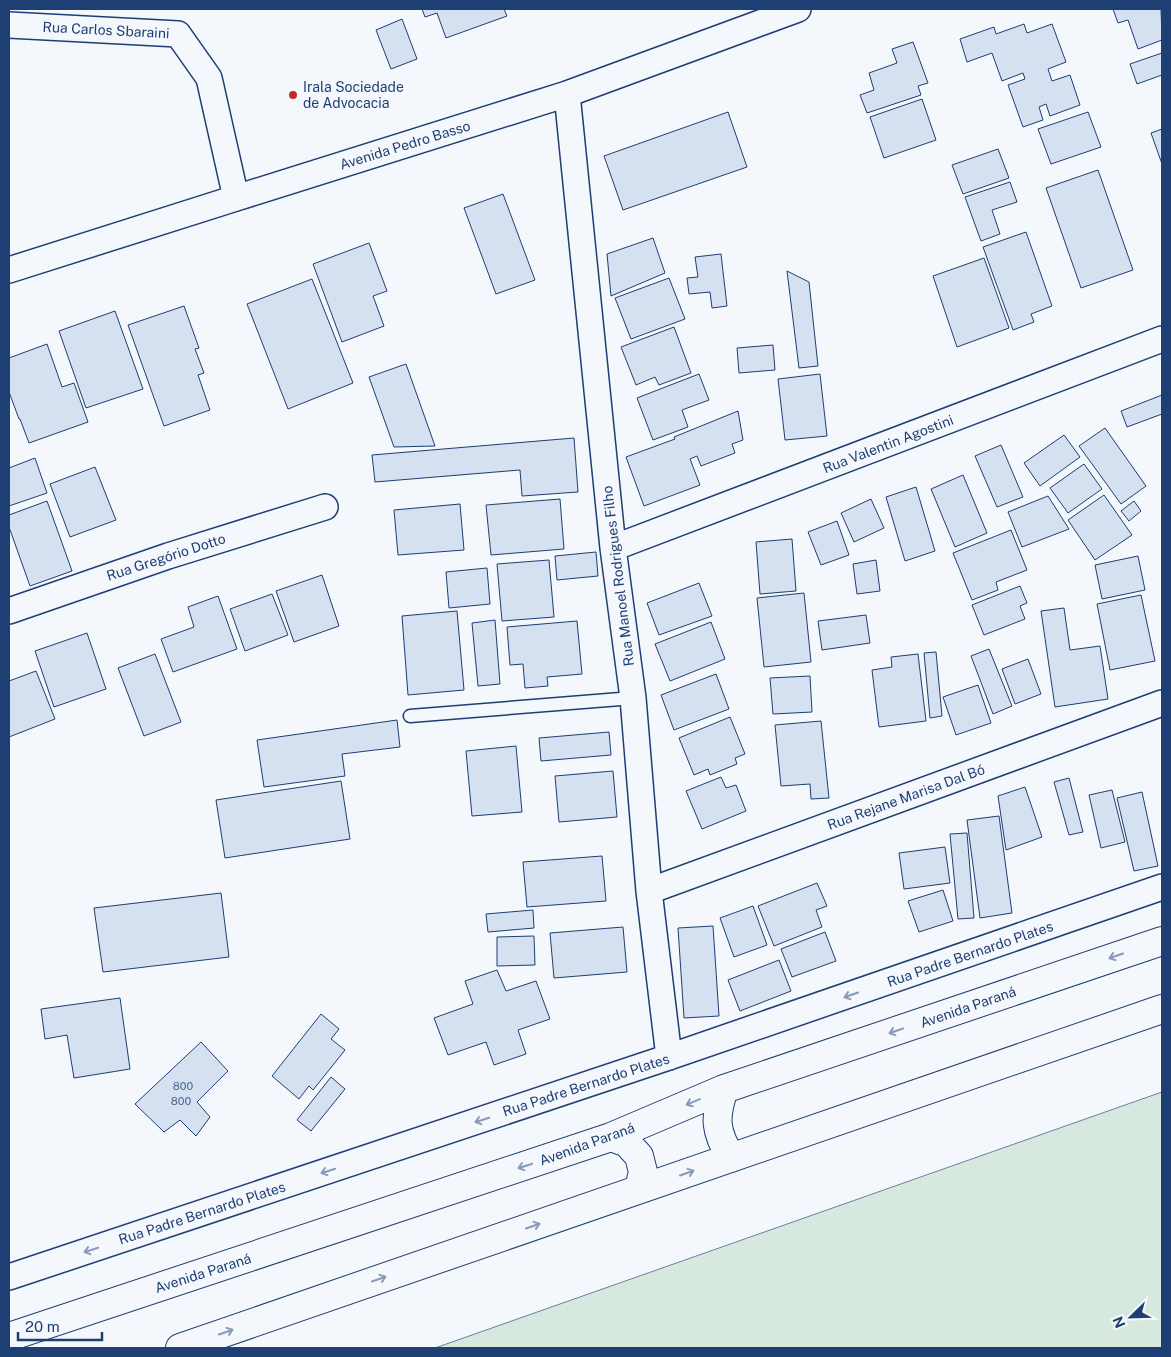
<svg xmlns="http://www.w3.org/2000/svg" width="1171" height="1357" viewBox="0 0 1171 1357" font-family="'Public Sans',sans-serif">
  <rect width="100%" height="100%" fill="#f4f7fb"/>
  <!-- green -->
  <path fill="#d7e8df" stroke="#687fa3" d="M1162,1092V1348H435Z"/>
  <!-- building -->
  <path fill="#d5e0f0" stroke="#1d3f73" d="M422,9H504L507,16L446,38L437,13L425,17Z
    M1113,9H1161L1162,40L1138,49L1128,20L1118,23Z
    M402,19L417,59L391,69L376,30Z
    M1024,24L1027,33L1052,24L1066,62L1048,69L1052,81L1070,75L1080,105L1050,116L1046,104L1039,107L1043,120L1023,127L1008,85L1025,79L1023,73L1002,81L992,53L967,62L960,39L994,27L996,34Z
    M913,42L928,83L918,86L921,95L867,113L860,95L874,90L869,73L897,63L892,49Z
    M1162,53V75L1137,84L1130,64Z
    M922,99L936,140L884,158L870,117Z
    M728,112L747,167L623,210L604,156Z
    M1088,112L1101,147L1051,164L1038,129Z
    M1162,129V164L1151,133Z
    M998,149L1009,178L963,194L952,165Z
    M1098,170L1133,270L1081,288L1046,188Z
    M1010,182L1017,202L992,210L1000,234L981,241L965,197Z
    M503,194L535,280L496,294L464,208Z
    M1026,232L1052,306L1031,314L1034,322L1013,330L983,247Z
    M653,238L665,273L611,296L607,254Z
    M369,243L387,291L373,296L384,326L342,342L313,264Z
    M721,254L727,306L712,308L710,292L689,294L687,278L698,277L695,257Z
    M984,258L1009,328L957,347L933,276Z
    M787,271L809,282L818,366L799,368Z
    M669,278L685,319L631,339L615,298Z
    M312,279L353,383L288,409L247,304Z
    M184,306L199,348L195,349L204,373L198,375L210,410L164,426L128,325Z
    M115,311L143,389L86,408L59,331Z
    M674,327L691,373L659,385L655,377L636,385L621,347Z
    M47,344L62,387L74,383L88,422L29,443L20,419H19L9,392V358Z
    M773,345L775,370L739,373L737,348Z
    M406,364L435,446L394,447L369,377Z
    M699,374L709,400L682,410L688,427L653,440L637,398Z
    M820,374L827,436L785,440L778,379Z
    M1162,395V414L1127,427L1121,411Z
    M738,411L743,440L732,444L735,453L701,466L697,456L690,459L700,485L644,506L626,457L675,439L674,437Z
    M1105,428L1146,486L1121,504L1079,446Z
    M1064,435L1080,457L1040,486L1024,463Z
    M574,438L578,492L522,496L520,470L375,482L372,455Z
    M1001,445L1023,497L997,507L975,456Z
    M35,458L47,493L9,506V468Z
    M1084,464L1102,489L1068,513L1050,488Z
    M95,467L116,520L70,537L50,484Z
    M963,475L987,533L955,547L931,489Z
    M916,487L935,551L905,561L886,497Z
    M1104,495L1132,535L1095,560L1068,520Z
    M1048,496L1069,529L1022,547L1008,512Z
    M560,499L564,549L491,555L486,505Z
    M871,499L884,528L854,542L841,513Z
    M47,501L72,571L30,586L9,527V515Z
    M1134,501L1141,511L1129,521L1121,511Z
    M460,504L464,550L398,555L394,510Z
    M837,521L849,555L821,565L808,532Z
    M1011,530L1027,570L996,582L998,590L972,600L953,553Z
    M792,539L796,591L760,594L756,542Z
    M596,552L598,576L557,580L555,556Z
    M1138,556L1145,590L1102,599L1095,565Z
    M549,560L554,617L502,621L497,564Z
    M876,560L880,591L857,594L853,564Z
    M487,568L490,604L449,608L446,572Z
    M322,575L339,626L294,642L276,591Z
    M699,583L712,616L659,635L647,603Z
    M1020,586L1027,603L1020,606L1025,619L984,635L972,605Z
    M804,593L811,662L764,667L757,598Z
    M272,594L288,635L245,651L230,609Z
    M1141,595L1155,661L1110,670L1097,604Z
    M218,596L237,649L173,672L161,639L194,627L188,607Z
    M1064,608L1070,650L1100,646L1108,699L1055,707L1041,611Z
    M457,611L464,690L408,695L402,616Z
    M866,615L870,643L822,650L818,621Z
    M495,620L500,684L478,686L472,623Z
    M577,621L582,674L547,677L548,686L525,688L523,664L510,665L507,627Z
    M711,622L725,659L670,681L655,644Z
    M87,633L106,689L54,707L35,651Z
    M989,649L1012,706L993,714L971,656Z
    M936,652L942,716L930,718L924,653Z
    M155,654L181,722L144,736L118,668Z
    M918,654L926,721L879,727L872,670L892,667L891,657Z
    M1028,659L1041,694L1015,704L1002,669Z
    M36,671L55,719L9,737V681Z
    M716,674L729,709L674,730L661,695Z
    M810,676L812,712L773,714L770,678Z
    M978,685L991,723L956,735L943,697Z
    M730,717L745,754L735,758L737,764L710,775L708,769L694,775L679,738Z
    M397,720L400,747L342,754L345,776L264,787L257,740Z
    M821,721L829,798L811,799L810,784L781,786L775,725Z
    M609,732L611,755L541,761L539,738Z
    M516,746L522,812L472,816L466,751Z
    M613,771L617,817L559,822L555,776Z
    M721,777L726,788L736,785L746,811L702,829L686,791Z
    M1069,778L1083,832L1069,835L1054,782Z
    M341,781L350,839L225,858L216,800Z
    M1025,787L1042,837L1006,850L998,796Z
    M1112,790L1125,842L1101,848L1089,795Z
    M1142,792L1158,866L1134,871L1117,798Z
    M999,816L1012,913L980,918L967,820Z
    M967,833L974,918L958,919L950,834Z
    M945,847L950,883L904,889L899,853Z
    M602,856L606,901L527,907L523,862Z
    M817,883L827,906L816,910L822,927L774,946L758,906Z
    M943,890L953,921L919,932L908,901Z
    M221,893L229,957L103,972L94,908Z
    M753,906L767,945L734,957L720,918Z
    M533,910L534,928L488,932L486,914Z
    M713,926L719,1016L684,1018L678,928Z
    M623,927L627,972L554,978L550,933Z
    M825,932L836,961L792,977L781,949Z
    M534,936L535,965L497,966V937Z
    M779,960L791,991L740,1011L728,980Z
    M497,970L506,991L536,981L550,1019L518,1030L526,1054L494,1065L486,1042L448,1055L434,1018L473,1004L465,981Z
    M120,998L130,1069L74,1078L67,1035L45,1039L41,1009Z
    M321,1014L339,1029L331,1039L345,1050L313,1090L309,1086L299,1099L272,1076Z
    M201,1042L228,1071L197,1102L210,1117L196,1136L180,1120L164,1132L135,1104Z
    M331,1077L345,1089L311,1131L297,1120Z"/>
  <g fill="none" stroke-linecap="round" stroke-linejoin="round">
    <!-- lane casing -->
    <g stroke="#1d3f73" stroke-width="15">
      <path id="lane" d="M410,716L633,698"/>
    </g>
    <!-- street casing -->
    <g stroke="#1d3f73" stroke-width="28">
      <path id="street" d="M9,25L178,34L209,78L236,198
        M567,94L613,548L633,698L649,891L669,1057
        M9,270L236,198L567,94L798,9
        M613,548L1162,339
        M9,611L168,556L325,507
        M649,891L1162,703
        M9,1277L669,1057L1162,887"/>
    </g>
    <!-- primary casing -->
    <g stroke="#1d3f73" stroke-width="30">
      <path id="primary" d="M724,1089C714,1118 715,1131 731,1158
        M611,1137L627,1143L639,1156L643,1172L639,1189
        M9,1337L611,1137L724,1089L1162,941
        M180,1348L1162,1009"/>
    </g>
    <!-- lane -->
    <use href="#lane" stroke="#f4f7fb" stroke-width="12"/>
    <!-- street -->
    <use href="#street" stroke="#f4f7fb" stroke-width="25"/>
    <!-- primary -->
    <use href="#primary" stroke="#f4f7fb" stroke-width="28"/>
  </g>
  <!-- one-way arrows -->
  <defs><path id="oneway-shaft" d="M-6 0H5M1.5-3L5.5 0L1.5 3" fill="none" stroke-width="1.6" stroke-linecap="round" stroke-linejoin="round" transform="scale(1.25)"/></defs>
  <g stroke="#889bb7">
    <use href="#oneway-shaft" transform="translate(1116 956) rotate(161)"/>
    <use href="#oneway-shaft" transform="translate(851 995) rotate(161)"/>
    <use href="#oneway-shaft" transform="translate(896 1031) rotate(161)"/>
    <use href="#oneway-shaft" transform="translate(693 1102) rotate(157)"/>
    <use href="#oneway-shaft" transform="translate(482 1120) rotate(162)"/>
    <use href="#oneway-shaft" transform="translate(525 1166) rotate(162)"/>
    <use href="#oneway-shaft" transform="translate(328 1171) rotate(162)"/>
    <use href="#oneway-shaft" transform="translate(687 1173) rotate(-19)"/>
    <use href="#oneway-shaft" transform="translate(533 1226) rotate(-19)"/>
    <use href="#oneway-shaft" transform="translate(91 1250) rotate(162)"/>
    <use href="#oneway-shaft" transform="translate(379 1279) rotate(-19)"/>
    <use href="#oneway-shaft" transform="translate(226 1332) rotate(-19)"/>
  </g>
  <!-- markers -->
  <circle fill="#c62828" stroke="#f4f7fb" stroke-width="2" cx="293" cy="95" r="5"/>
  <g text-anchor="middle" stroke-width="4" stroke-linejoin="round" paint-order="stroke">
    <!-- number labels -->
    <g font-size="11" fill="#4b6792">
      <text x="183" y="1090">800</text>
      <text x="181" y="1105">800</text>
    </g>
    <!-- street labels -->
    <g font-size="14" fill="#1d3f73" stroke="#f4f7fb">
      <text transform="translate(106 30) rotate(3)" y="5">Rua Carlos Sbaraini</text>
      <text transform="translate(405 145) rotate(-17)" y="5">Avenida Pedro Basso</text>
      <text transform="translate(888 444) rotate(-21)" y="5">Rua Valentin Agostini</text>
      <text transform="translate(166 557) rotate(-18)" y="5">Rua Gregório Dotto</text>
      <text transform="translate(618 576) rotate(-97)" y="5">Rua Manoel Rodrigues Filho</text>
      <text transform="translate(906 797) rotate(-20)" y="5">Rua Rejane Marisa Dal Bó</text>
      <text transform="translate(970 954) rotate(-19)" y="5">Rua Padre Bernardo Plates</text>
      <text transform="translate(968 1007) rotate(-19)" y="5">Avenida Paraná</text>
      <text transform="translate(586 1085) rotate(-18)" y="5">Rua Padre Bernardo Plates</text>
      <text transform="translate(587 1144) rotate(-20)" y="5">Avenida Paraná</text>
      <text transform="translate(202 1213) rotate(-18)" y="5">Rua Padre Bernardo Plates</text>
      <text transform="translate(203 1273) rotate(-18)" y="5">Avenida Paraná</text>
    </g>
    <!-- poi labels -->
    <g font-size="14" fill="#1d3f73" stroke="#f4f7fb" text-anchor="start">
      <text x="303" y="92">Irala Sociedade<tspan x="303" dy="16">de Advocacia</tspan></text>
    </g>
  </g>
  <!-- border -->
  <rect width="1171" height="1357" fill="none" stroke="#1d3f73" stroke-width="20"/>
  <!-- north arrow -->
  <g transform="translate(1131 1317) rotate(247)" stroke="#f4f7fb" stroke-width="4" paint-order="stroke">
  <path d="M0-4L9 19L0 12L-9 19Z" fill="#1d3f73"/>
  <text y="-8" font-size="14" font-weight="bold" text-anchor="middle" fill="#1d3f73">N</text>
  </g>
  <!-- scale -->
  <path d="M18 1332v8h84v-8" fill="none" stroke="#1d3f73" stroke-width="2.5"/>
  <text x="25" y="1332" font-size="15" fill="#1d3f73" stroke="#f4f7fb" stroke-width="4" paint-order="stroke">20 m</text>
</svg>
